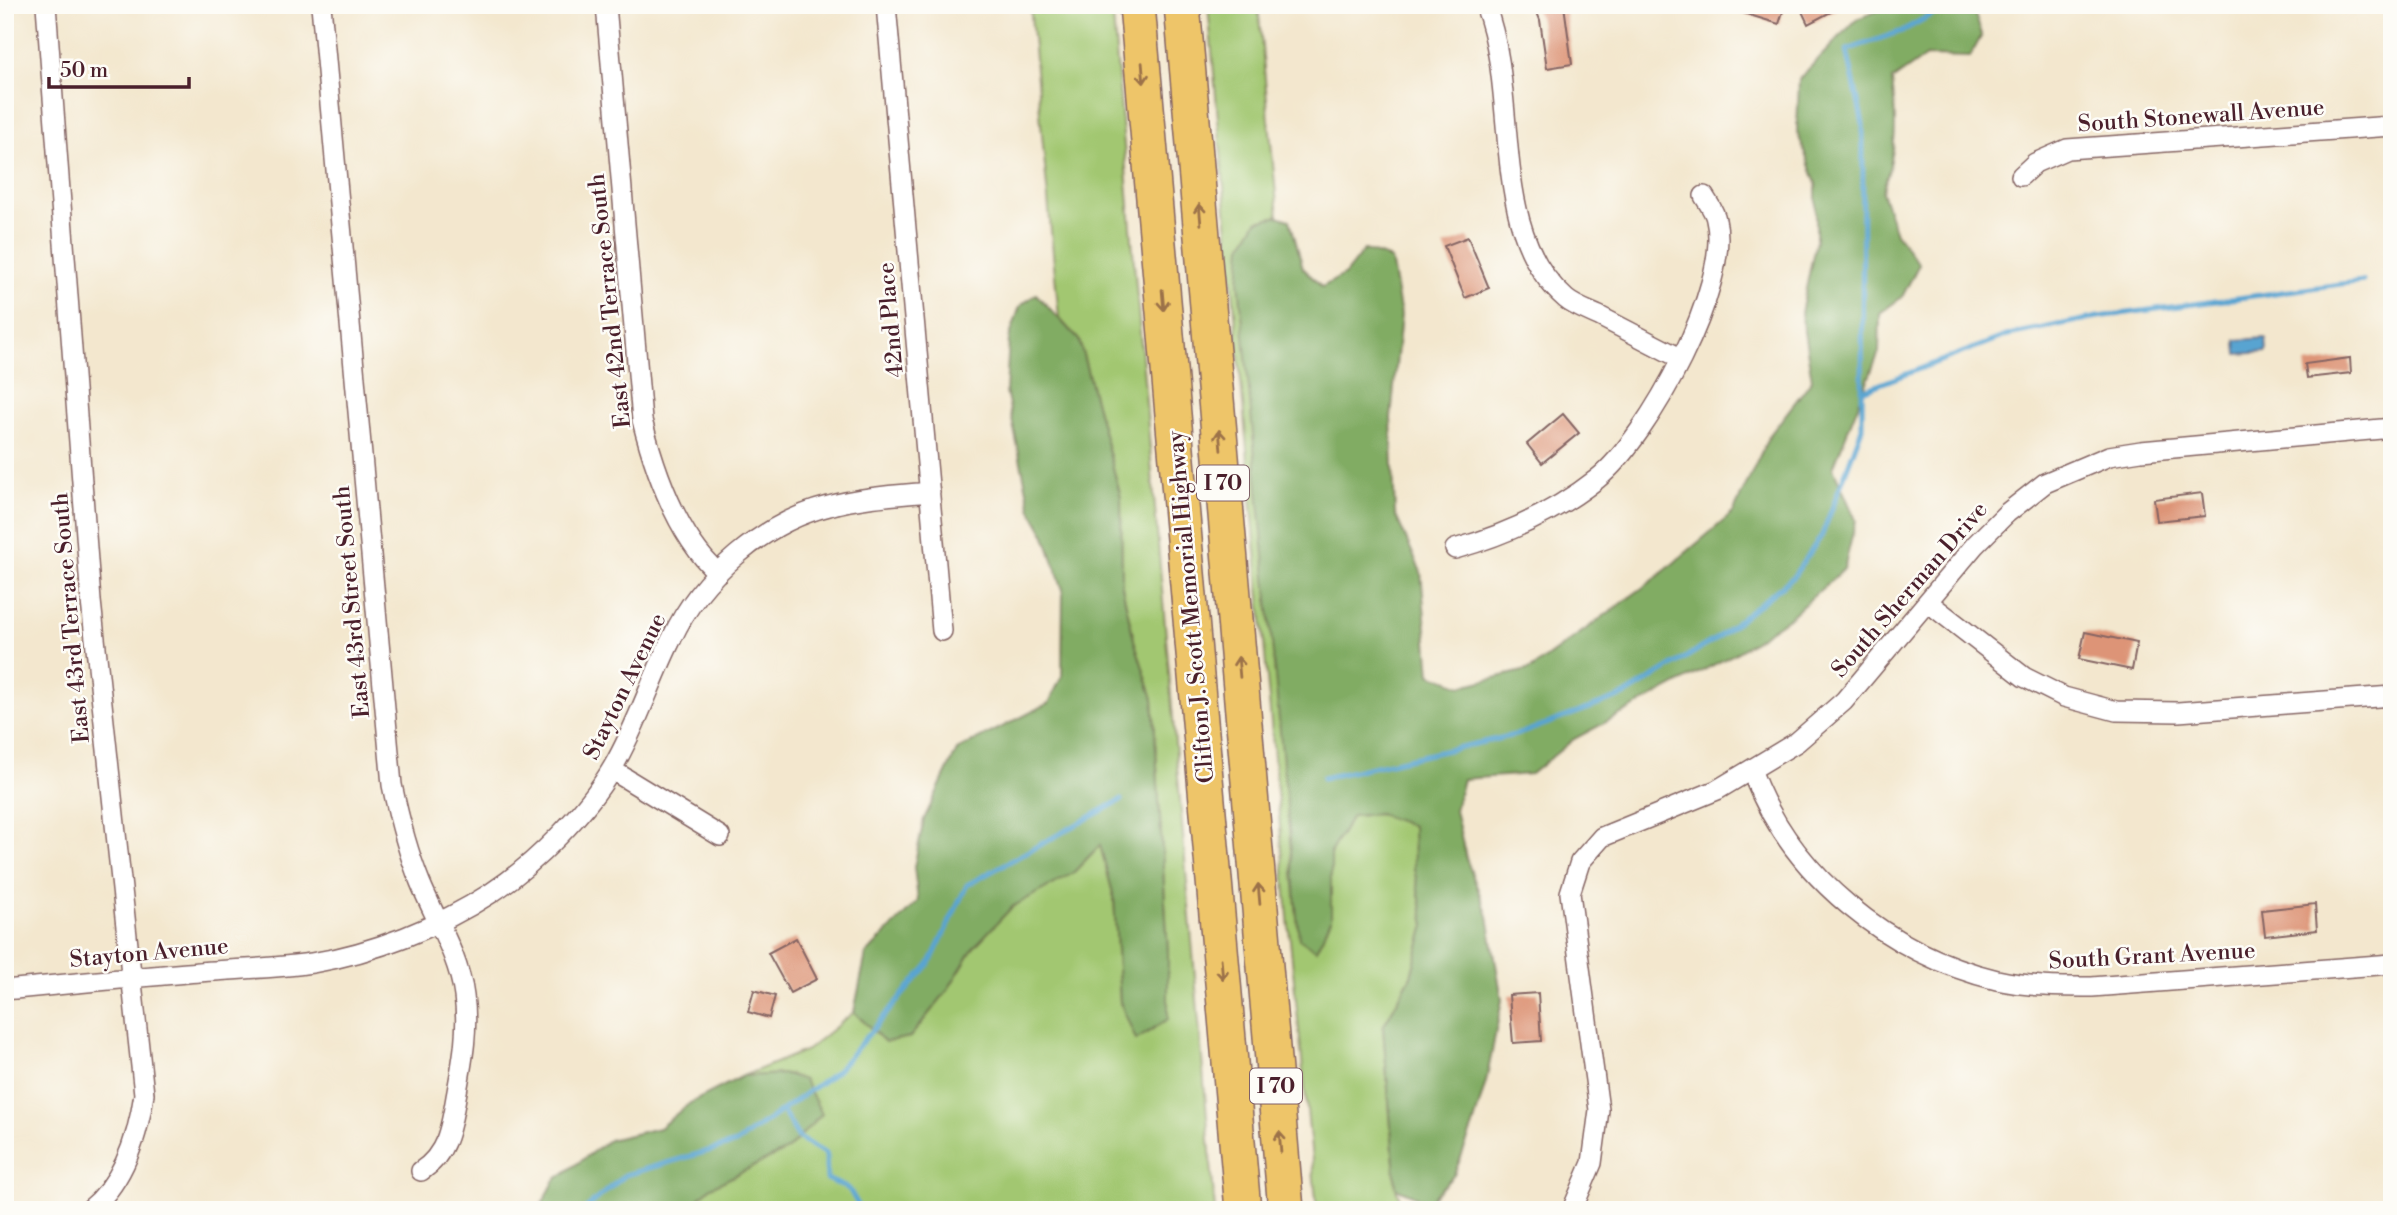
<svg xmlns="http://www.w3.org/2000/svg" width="2397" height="1215" viewBox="0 0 2397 1215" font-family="'Libre Bodoni',serif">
  <rect width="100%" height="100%" fill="#fdfcf7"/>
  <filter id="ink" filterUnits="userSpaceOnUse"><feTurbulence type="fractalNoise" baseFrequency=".0143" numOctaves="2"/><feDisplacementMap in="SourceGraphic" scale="14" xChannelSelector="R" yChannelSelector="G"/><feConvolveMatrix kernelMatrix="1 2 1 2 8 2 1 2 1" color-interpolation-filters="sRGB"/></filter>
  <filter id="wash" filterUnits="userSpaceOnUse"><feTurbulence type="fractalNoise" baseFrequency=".00686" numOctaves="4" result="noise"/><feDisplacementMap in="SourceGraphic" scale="28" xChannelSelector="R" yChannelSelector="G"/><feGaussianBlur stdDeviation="1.57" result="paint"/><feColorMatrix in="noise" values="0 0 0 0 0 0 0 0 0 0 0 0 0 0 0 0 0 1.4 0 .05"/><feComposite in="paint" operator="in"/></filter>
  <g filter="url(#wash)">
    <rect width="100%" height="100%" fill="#f3e7ce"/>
    <!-- green -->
    <path fill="#a2c771" stroke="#76734e" stroke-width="2" d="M1030,5H1112L1215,1210H686L711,1187L787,1150L821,1114L787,1074L743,1076L807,1050L854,1012L885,1042L910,1037L947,991L974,947L1012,907L1073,873L1100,845L1114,897L1120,1003L1168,952L1153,699L1134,640L1122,587L1121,498L1079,340L1059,318Z
      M1208,5H1258L1278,216L1257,221L1331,920V851L1352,816L1379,814L1414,826V868L1425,925L1411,976L1383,1027L1396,1188L1404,1210H1317L1290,940Z"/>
    <!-- forest -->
    <path fill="#81ac63" stroke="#666647" stroke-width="2" d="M1893,5L1972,6L1982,35L1970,57L1926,56L1892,80C1897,125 1897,149 1882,192L1896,233L1919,264L1902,297L1880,313L1879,352L1833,468L1856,520L1844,569L1790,617L1738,652L1574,739L1531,774L1463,779L1455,810L1466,858L1488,916L1502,1000L1486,1082L1473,1126L1454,1175L1428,1202L1396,1188L1383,1027L1411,976L1425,925L1414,868L1413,826L1379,814L1352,816L1331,851V920L1316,950L1299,939L1239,281L1242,246L1257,221L1278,216L1290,220L1303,268L1322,287L1345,274L1364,250L1391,259L1401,315L1391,418L1395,514L1421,572L1430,674L1462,686L1531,669L1656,578L1733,513L1769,436L1812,380L1801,313L1816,240V184L1797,131L1799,79L1857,19Z
      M1036,294L1079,340L1121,498L1122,587L1134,640L1153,699L1168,952V1019L1136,1040L1120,1002L1114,897L1100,845L1073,873L1012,907L974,947L947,991L910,1037L885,1042L854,1012L866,954L918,901L914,867L924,819L957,750L1049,703L1062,676L1063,590L1044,533L1031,510L1006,391L1009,339L1020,306Z
      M787,1074L804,1080L822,1114L787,1150L711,1187L686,1210H539L555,1180L609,1140L659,1128L690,1103L743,1076Z"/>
    <!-- water -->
    <path fill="#59a4d1" stroke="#52627e" stroke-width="2" d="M2266,338L2267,352L2237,354L2236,340Z"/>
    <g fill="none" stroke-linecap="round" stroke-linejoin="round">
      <!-- stream -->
      <path stroke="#59a4d1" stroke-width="5" d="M1862,391L2008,335L2098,317L2363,281
        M1323,778L1519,734L1625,695L1717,638L1793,577L1822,535L1862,428L1863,124L1847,50L1902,31L1949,5
        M782,1110L799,1138L826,1154L827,1179L849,1189L861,1210
        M584,1210L625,1175L736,1143L837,1071L930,963L967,885L1121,800"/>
    </g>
    <g id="blocks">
      <!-- building -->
      <path fill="#dd9477" d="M1534,5H1564L1572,64L1547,68L1540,20Z
        M1731,5H1785L1779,24L1730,9Z
        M1799,5H1844L1808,24Z
        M1468,237L1489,288L1465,298L1444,246Z
        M2350,358L2351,373L2307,378L2305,364Z
        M1563,414L1579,433L1542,463L1527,444Z
        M2202,493L2205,516L2157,521L2154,499Z
        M2085,632L2137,643L2132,670L2079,659Z
        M2315,904L2317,930L2265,936L2262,910Z
        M796,938L817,979L790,993L768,953Z
        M754,990L775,996L769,1018L748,1012Z
        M1538,993L1541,1041L1513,1043L1509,995Z"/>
    </g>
  </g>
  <g filter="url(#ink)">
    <use href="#blocks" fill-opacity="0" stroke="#856564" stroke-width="2"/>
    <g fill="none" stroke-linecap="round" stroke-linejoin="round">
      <!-- street casing -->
      <g stroke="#856564" stroke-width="22">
        <path id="street" d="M46,5L91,601L144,1094C138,1136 123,1183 89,1210
          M321,5L392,785C399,818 407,850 420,882C435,919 459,956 464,996C469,1030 462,1064 456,1097C451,1127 447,1154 421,1171
          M606,5L642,420C655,471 678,537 718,573
          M886,5L942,631
          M1485,5C1521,98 1487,231 1566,299C1574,306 1588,311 1599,316C1626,330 1653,344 1680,358
          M2021,176L2035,163L2067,149L2392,126
          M1455,549C1508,534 1554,513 1597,479C1648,439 1732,284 1716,220C1715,212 1708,203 1704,196
          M1929,603L2024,677L2064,697L2116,711L2178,712L2392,696
          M612,770L720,836
          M1752,772C1791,876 1889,954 1997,980C2029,987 2060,987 2092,987L2392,964
          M5,990C66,984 126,978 187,973C228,969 271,969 312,963C373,953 439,927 491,893C534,865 587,812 613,767C637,726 651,680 672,638C700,577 764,522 829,506C861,497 897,495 930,492
          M1572,1210L1592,1163L1599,1110L1570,893L1580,862L1602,837L1717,790L1797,742L1844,701L1975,545L2007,513L2045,483L2109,456L2141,451L2392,428"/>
      </g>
      <!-- highway casing -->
      <g stroke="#856564" stroke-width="38">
        <path id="highway" d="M1137,5L1243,1210
          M1182,5L1286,1210"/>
      </g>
      <!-- street -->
      <use href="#street" stroke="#fff" stroke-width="19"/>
      <!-- highway -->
      <use href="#highway" stroke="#eec569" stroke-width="35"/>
    </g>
    <!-- one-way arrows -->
    <defs><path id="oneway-shaft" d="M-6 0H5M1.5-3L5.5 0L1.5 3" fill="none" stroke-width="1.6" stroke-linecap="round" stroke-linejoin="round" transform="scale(1.75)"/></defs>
    <g stroke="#9c724a">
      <use href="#oneway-shaft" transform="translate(1143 73) rotate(85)"/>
      <use href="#oneway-shaft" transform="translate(1200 214) rotate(-95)"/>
      <use href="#oneway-shaft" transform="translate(1163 300) rotate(85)"/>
      <use href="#oneway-shaft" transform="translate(1220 440) rotate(-95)"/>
      <use href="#oneway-shaft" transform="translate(1239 667) rotate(-95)"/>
      <use href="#oneway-shaft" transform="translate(1259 894) rotate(-95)"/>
      <use href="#oneway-shaft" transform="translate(1222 969) rotate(85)"/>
      <use href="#oneway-shaft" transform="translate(1280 1142) rotate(-95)"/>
    </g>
  </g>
  <g text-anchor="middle" stroke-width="5" stroke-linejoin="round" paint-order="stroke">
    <!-- shield labels -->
    <g fill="#fdfcf7" stroke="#806168" stroke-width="2">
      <rect x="1197" y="465.5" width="52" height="35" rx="5"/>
      <rect x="1250" y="1068.5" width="52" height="35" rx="5"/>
    </g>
    <g font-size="21" font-weight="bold" fill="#4a1f2b">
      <text x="1223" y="490">I 70</text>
      <text x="1276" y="1093">I 70</text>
    </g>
    <!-- street labels -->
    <g font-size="23" fill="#4a1f2b" stroke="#fdfcf7">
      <text transform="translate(2201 115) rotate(-4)" y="8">South Stonewall Avenue</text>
      <text transform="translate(609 301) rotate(-96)" y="8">East 42nd Terrace South</text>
      <text transform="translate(890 320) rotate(-95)" y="8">42nd Place</text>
      <text transform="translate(1909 589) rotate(-49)" y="8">South Sherman Drive</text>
      <text transform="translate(351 602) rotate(-95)" y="8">East 43rd Street South</text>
      <text transform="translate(1190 607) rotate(-95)" y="8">Clifton J. Scott Memorial Highway</text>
      <text transform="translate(70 618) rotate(-95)" y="8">East 43rd Terrace South</text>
      <text transform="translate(624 686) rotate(-64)" y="8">Stayton Avenue</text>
      <text transform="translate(149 952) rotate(-5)" y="8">Stayton Avenue</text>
      <text transform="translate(2152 955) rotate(-3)" y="8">South Grant Avenue</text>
    </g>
  </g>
  <!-- margin -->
  <rect width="2397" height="1215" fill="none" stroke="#fdfcf7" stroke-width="28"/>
  <!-- scale -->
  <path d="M49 77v10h140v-10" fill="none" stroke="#4a1f2b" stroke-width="3.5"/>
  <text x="60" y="77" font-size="21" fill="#4a1f2b" stroke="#fdfcf7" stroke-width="5" paint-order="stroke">50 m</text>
</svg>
